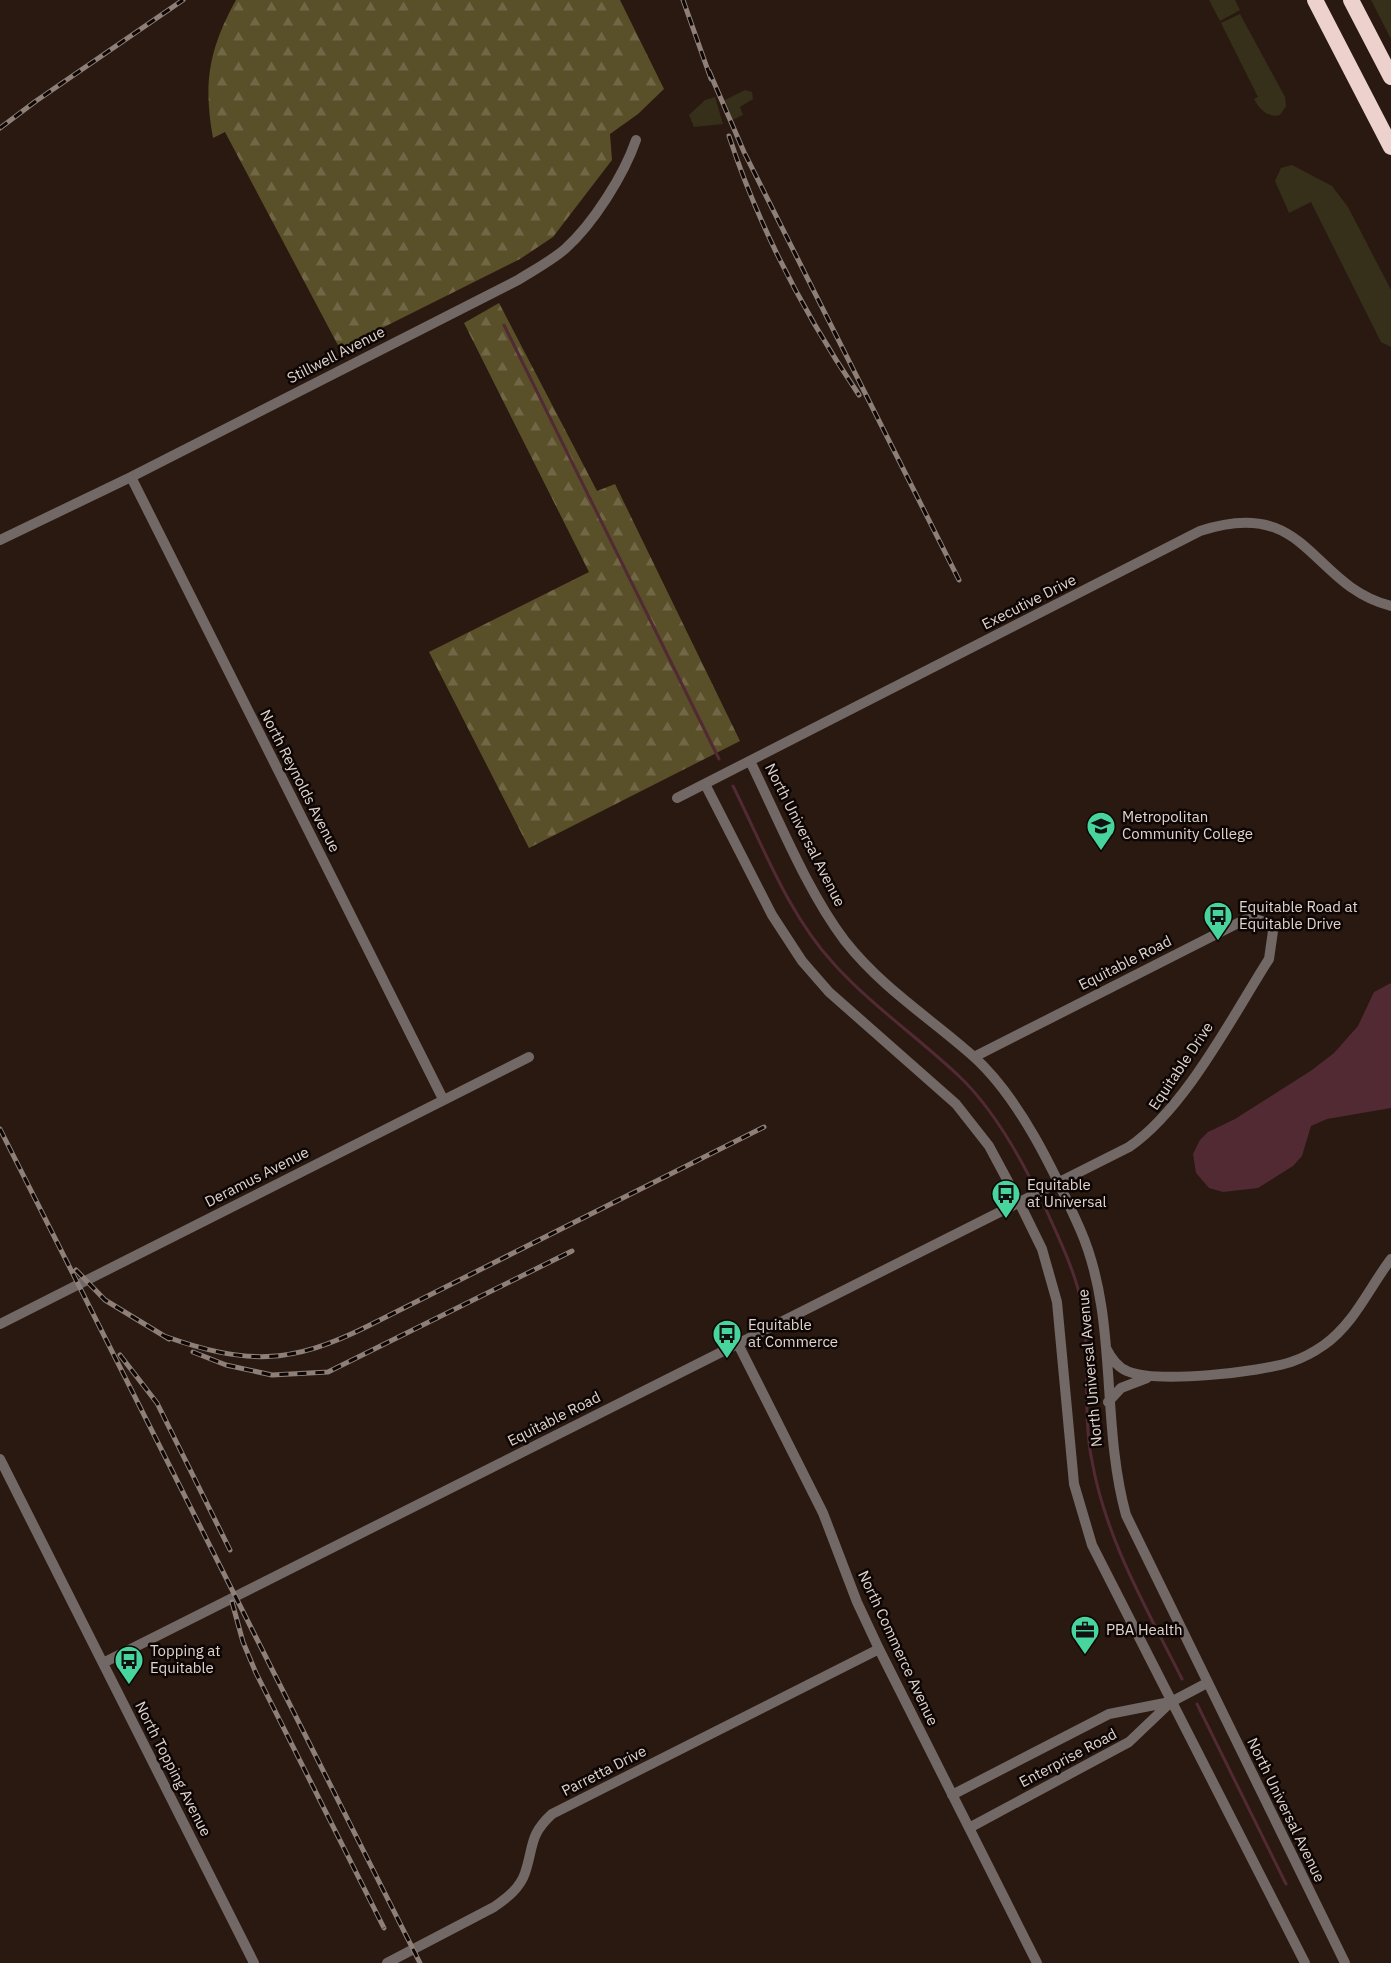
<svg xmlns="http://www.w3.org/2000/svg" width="1391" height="1963" viewBox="0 0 1391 1963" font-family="'IBM Plex Sans',sans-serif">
  <defs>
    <pattern id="forest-firs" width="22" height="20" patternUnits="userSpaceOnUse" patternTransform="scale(1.5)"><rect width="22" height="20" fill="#594f28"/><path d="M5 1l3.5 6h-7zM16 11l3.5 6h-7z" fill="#716746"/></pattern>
  </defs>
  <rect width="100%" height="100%" fill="#2a1910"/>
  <!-- grass -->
  <path fill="#36301a" d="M1209,0H1235L1240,10L1220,21Z
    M1371,0H1391V39Z
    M1240,14L1285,97L1286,106L1280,115C1268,118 1260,110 1254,99L1258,97L1221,23Z
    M745,90L752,92L753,99L740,107L743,115L732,120L723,101Z
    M715,97L723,124L694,127L689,115L705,100Z
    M1292,165L1332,186L1348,207L1391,290V347L1381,342L1311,202L1289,213L1275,181L1281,168Z"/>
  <!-- forest -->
  <path fill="url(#forest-firs)" d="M236,0H620L664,89L638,114L610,134L612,160L553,237L520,259L340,349L225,132L213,138C203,83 209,49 236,0Z
    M499,303L597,491L615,484L740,741L529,848L429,652L589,572L464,323Z"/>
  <!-- water -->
  <path fill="#512a34" d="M1391,983V1108L1327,1119L1311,1126L1302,1156L1293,1166L1258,1188L1223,1192L1209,1188L1196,1173L1193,1154L1200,1140L1208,1132L1235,1119L1312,1070L1334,1053L1358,1026L1374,992Z"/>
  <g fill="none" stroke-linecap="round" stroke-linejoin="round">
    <!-- stream -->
    <path stroke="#512a34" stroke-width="3" d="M504,325L719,759
      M733,786C763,846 788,914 834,964C872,1006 919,1038 960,1077C989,1105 1012,1143 1030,1178
      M1044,1205C1059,1239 1077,1274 1083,1311C1091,1360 1082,1413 1092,1461C1106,1540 1147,1609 1182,1679
      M1197,1704L1286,1884"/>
    <!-- minor -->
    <path stroke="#726866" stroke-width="10" d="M131,477L443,1099
      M0,540L131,477L518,280C534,270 551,261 565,249C593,224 624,175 636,140
      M750,761C778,818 807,891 845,941C883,989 929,1017 973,1056C1020,1098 1055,1173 1080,1229C1119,1318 1100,1421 1126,1515L1345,1963
      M705,784L772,915L802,961L829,992L956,1104L989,1146L1019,1202L1042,1249L1057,1302L1074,1484L1092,1545L1305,1963
      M677,798L1200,531C1309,495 1309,585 1391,606
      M0,1324L529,1057
      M738,1344L823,1513L857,1602L879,1649L1037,1963
      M1106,1348C1111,1358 1117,1367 1127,1371C1157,1384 1260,1372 1291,1362C1303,1358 1314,1352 1324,1345C1354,1324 1369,1288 1391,1259
      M1108,1402L1121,1388L1147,1378
      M0,1459L254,1963
      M103,1663L1129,1147C1185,1109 1232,1017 1269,959L1273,931L1267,923L1250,917L974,1057
      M952,1795L1109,1714L1170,1702
      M969,1828L1129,1742L1171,1702L1207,1683
      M387,1963L494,1907C507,1898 520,1888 525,1873C534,1846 529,1835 552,1814L879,1649"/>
    <!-- highway -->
    <path stroke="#ecd1cd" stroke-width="16" d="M1315,0L1391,147
      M1351,0L1391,77"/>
    <!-- rail casing -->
    <g stroke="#8e8078" stroke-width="5">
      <path id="rail" d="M683,0L711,79
        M709,71L744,152L959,580
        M0,128L36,101L183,0
        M729,136C759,228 805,315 859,395
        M0,1129L420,1963
        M76,1270L105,1300L169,1339
        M164,1336C246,1365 290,1365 368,1326L764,1127
        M193,1352L226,1365L272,1375L328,1372L572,1251
        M120,1355L157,1403L230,1550
        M232,1602L243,1642L256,1673L384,1928"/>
    </g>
    <!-- rail -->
    <use href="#rail" stroke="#0d0604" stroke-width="3" stroke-dasharray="9" stroke-linecap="butt"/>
  </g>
  <!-- icons -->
  <defs>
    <g id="university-pin" transform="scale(1.5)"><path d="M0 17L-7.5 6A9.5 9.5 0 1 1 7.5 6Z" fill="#47d49d" stroke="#0d0604"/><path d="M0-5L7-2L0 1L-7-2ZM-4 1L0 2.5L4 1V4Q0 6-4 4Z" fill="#111"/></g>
    <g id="bus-pin" transform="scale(1.5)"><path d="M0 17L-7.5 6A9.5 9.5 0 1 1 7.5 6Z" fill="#47d49d" stroke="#0d0604"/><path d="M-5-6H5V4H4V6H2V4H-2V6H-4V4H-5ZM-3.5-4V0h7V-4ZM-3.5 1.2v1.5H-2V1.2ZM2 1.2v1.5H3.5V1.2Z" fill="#111"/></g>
    <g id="office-pin" transform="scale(1.5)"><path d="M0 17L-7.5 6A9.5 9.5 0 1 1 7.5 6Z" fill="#47d49d" stroke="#0d0604"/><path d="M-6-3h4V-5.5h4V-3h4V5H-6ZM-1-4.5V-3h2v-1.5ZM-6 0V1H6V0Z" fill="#111"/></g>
  </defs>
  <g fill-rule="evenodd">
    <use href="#university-pin" x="1101" y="826"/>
    <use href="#bus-pin" x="1218" y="916"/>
    <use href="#bus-pin" x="1006" y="1194"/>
    <use href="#bus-pin" x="727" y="1334"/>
    <use href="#office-pin" x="1085" y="1630"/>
    <use href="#bus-pin" x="129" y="1660"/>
  </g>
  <g text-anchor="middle" stroke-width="5" stroke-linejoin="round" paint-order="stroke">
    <!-- street labels -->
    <g font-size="15" fill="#e0d5ce" stroke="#0d0604">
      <text transform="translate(336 355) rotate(-27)" y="5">Stillwell Avenue</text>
      <text transform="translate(1029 602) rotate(-27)" y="5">Executive Drive</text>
      <text transform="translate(300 781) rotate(63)" y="5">North Reynolds Avenue</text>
      <text transform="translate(805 835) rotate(63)" y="5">North Universal Avenue</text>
      <text transform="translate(1125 963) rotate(-27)" y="5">Equitable Road</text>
      <text transform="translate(1181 1066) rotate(-56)" y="5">Equitable Drive</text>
      <text transform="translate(257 1177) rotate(-27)" y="5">Deramus Avenue</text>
      <text transform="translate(1090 1368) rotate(-95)" y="5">North Universal Avenue</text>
      <text transform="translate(554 1419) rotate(-27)" y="5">Equitable Road</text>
      <text transform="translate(898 1648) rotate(65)" y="5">North Commerce Avenue</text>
      <text transform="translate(1068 1758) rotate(-28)" y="5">Enterprise Road</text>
      <text transform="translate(173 1769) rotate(63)" y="5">North Topping Avenue</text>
      <text transform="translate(604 1771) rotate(-27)" y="5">Parretta Drive</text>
      <text transform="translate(1286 1810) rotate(64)" y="5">North Universal Avenue</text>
    </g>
    <!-- poi labels -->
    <g font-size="15" fill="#e0d5ce" stroke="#0d0604" text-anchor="start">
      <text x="1122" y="822">Metropolitan<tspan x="1122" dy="17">Community College</tspan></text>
      <text x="1239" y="912">Equitable Road at<tspan x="1239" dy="17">Equitable Drive</tspan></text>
      <text x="1027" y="1190">Equitable<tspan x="1027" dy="17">at Universal</tspan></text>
      <text x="748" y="1330">Equitable<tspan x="748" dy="17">at Commerce</tspan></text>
      <text x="1106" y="1635">PBA Health</text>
      <text x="150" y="1656">Topping at<tspan x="150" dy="17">Equitable</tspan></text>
    </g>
  </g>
</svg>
